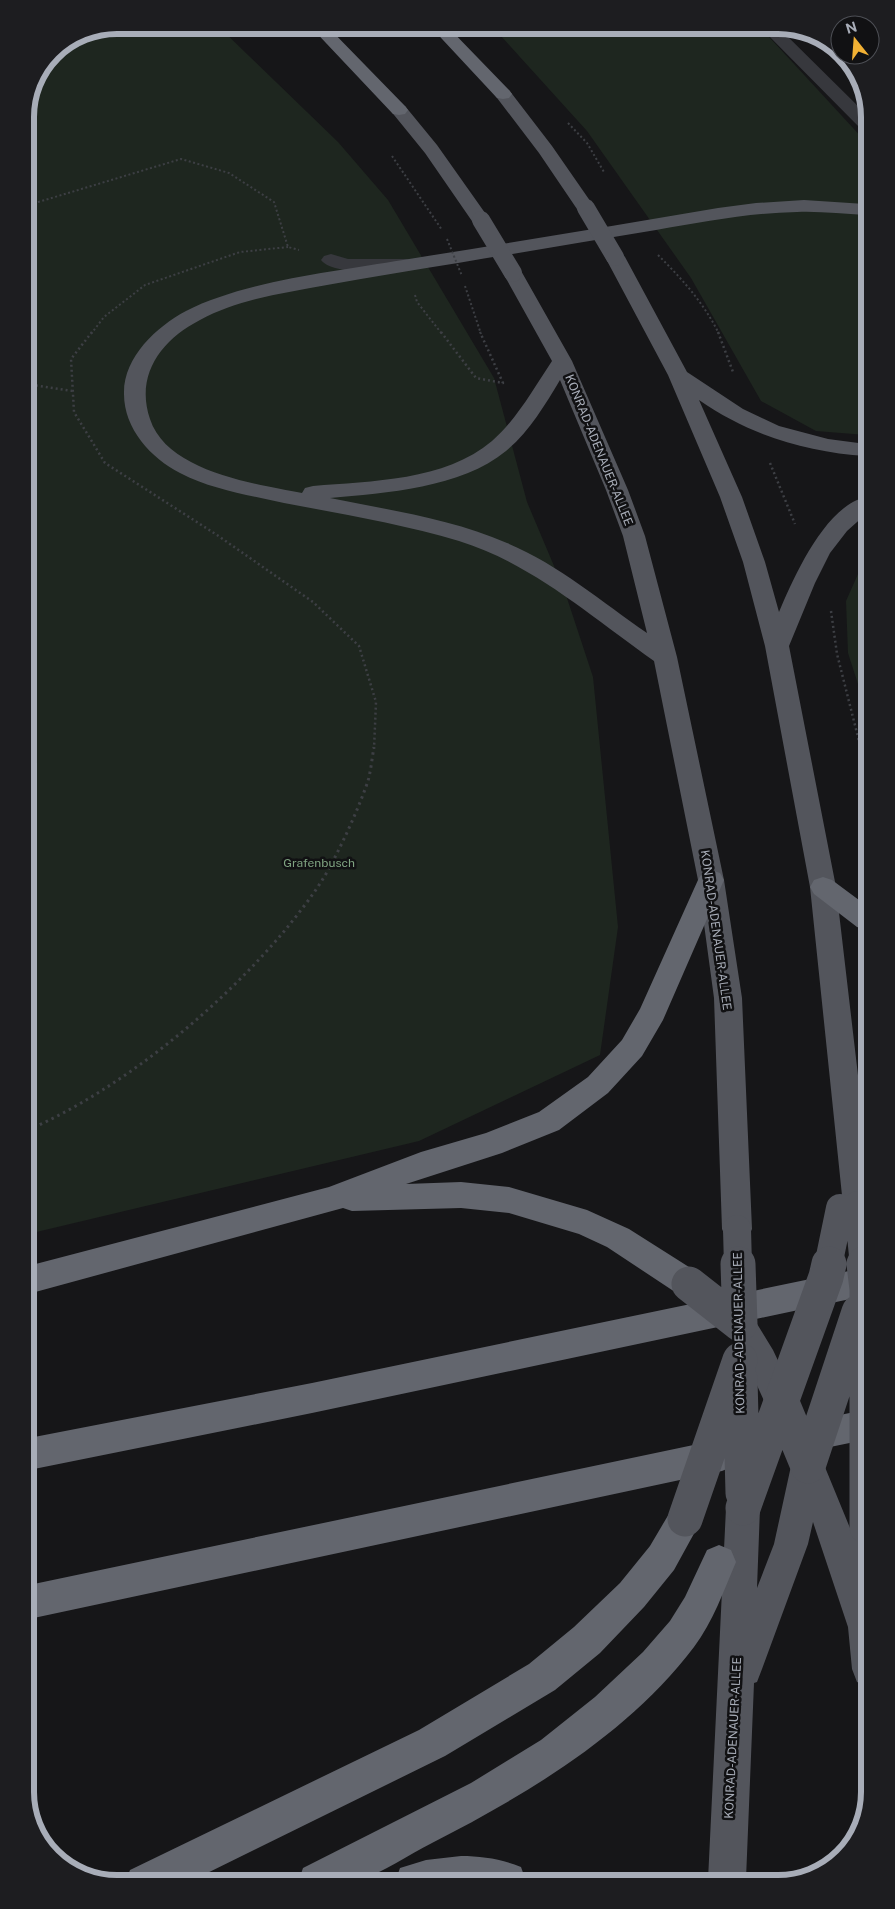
<svg xmlns="http://www.w3.org/2000/svg" width="895" height="1909" viewBox="0 0 895 1909" font-family="'Public Sans',sans-serif">
  <rect width="100%" height="100%" fill="#161618"/>
  <!-- green -->
  <path fill="#1e261f" d="M117,25H217L338,142L388,200L494,378L527,502L565,592L593,677L618,927L600,1055L419,1141L28,1234L25,111L52,52L82,32Z
    M491,25H758L865,141L866,435L816,431L761,401L691,278L587,131Z
    M866,556L867,712L848,653L846,601Z"/>
  <g fill="none" stroke-linecap="round" stroke-linejoin="round">
    <!-- path-far2 -->
    <path stroke="#3d3f44" stroke-width="2" stroke-dasharray="2 2.5" stroke-linecap="butt" d="M273,25L287,35
      M568,123L587,143L604,172
      M392,156L442,230
      M25,206L181,159L229,173L274,202L288,247L299,250
      M658,255C682,279 704,303 719,334
      M465,286L481,334
      M415,295L417,302L442,334
      M91,334L104,317L145,285L240,252L288,247"/>
    <!-- path-far1 -->
    <path stroke="#3d3f44" stroke-width="2.5" stroke-dasharray="2 3" stroke-linecap="butt" d="M92,332L71,359L74,412L105,463L217,535L313,602L359,646L376,702L374,749
      M441,332L476,378L503,383L480,332
      M718,332L733,372
      M26,384L73,391
      M770,463L795,524
      M831,611L837,654L861,749"/>
    <!-- path -->
    <path stroke="#3d3f44" stroke-width="3" stroke-dasharray="2.5 4" stroke-linecap="butt" d="M860,747L867,774
      M28,1130C122,1089 220,1008 286,929C303,908 321,885 333,861C346,836 359,807 368,781C371,770 372,758 374,747"/>
    <!-- minor -->
    <path fill="#37383d" fill-rule="evenodd" d="M758,25H776L865,113V128L859,127Z
      M331,254L348,259H407L414,261L417,265L414,269L407,271C388,271 333,276 321,260L324,256Z"/>
    <!-- major -->
    <path fill="#53555c" fill-rule="evenodd" d="M503,89L509,90L552,146L595,208L593,212L586,214L579,212L539,153L494,94L497,90Z
      M399,105L405,106L437,145L490,220L488,224L481,226L474,224L425,153L390,110L393,106Z
      M804,200L865,204V215C843,214 820,211 797,212C749,213 703,222 656,230C590,241 524,252 458,263C414,270 370,277 327,285C284,293 239,299 200,320C161,340 135,375 150,419C167,472 256,484 302,493L305,488L313,486C371,481 445,481 492,441C517,419 534,388 552,361L503,273L506,269L513,267L520,269L572,361L628,490L645,536L677,657L724,880L742,998L752,1229L748,1238L737,1242L726,1238L722,1229L714,998L698,880L654,661C593,618 531,563 459,541C402,524 342,514 284,503C249,495 213,490 180,473C151,458 124,429 124,394C123,358 156,327 186,311C245,281 337,271 403,260C508,243 613,226 718,208L756,203ZM560,380L606,490L623,536L647,633C602,602 558,564 507,543C452,519 389,510 330,498C386,493 461,488 506,451C529,432 545,405 560,380Z
      M615,251L622,253L625,257L687,372L743,409L779,426L828,439L866,444V456C806,452 749,435 699,400L742,497L765,562L779,612C794,577 825,506 866,497V514L847,531L830,553L815,583L789,646L836,887L868,1161V1214L858,1218L847,1214L843,1205L810,887L765,646L743,562L720,497L668,375L605,257L608,253Z
      M740,1310L751,1314L773,1350L798,1403L794,1414L782,1418L770,1414L750,1370L724,1324L729,1314Z
      M808,1450L820,1455L850,1528L855,1515L869,1511L870,1687L857,1682L852,1669L848,1627L813,1522L808,1544L762,1669L757,1682L754,1683L746,1879L708,1880L726,1508L731,1497L743,1492L755,1497L760,1508L757,1588L774,1544L791,1466L796,1455Z"/>
    <!-- highway -->
    <path fill="#63666e" fill-rule="evenodd" d="M309,25H326L405,106L408,110L405,114L399,115L393,114Z
      M429,25H446L509,90L512,94L509,98L503,99L497,98Z
      M711,870L720,873L724,880L663,1020L642,1056L608,1093L559,1130L502,1153L406,1184L461,1182L509,1187L587,1210L629,1229L700,1274L705,1284L700,1294L689,1298L678,1294L607,1247L579,1234L509,1213L461,1208L352,1211L343,1208L28,1294V1266L329,1187L421,1152L486,1133L539,1112L588,1077L622,1040L640,1009L698,880L702,873Z
      M823,877L832,880L867,906V930L857,927L814,894L810,887L814,880Z
      M868,1267L869,1295L312,1413L29,1470V1438L312,1383Z
      M869,1409V1439L801,1453L789,1449L784,1438L789,1427L801,1423Z
      M722,1439L734,1444L739,1455L734,1466L722,1471L29,1619V1585Z
      M685,1503L697,1507L702,1519L674,1570L644,1607L600,1653L555,1690L445,1756L187,1883L125,1884L130,1870L419,1730L529,1664L574,1627L620,1583L650,1546L673,1507Z
      M719,1545L731,1550L736,1562C724,1590 713,1622 694,1647C627,1735 529,1793 432,1843C408,1855 384,1872 358,1881C347,1885 312,1882 298,1883L303,1868L471,1783L541,1740L595,1697L643,1652L670,1621L685,1597L707,1550Z
      M461,1856C482,1856 501,1859 521,1867L526,1881L395,1882L400,1868L426,1860Z"/>
    <!-- path-bridge -->
    <path stroke="#3d3f44" stroke-width="2" stroke-dasharray="2 2.5" stroke-linecap="butt" d="M447,239L462,276"/>
    <!-- major-bridge-far2 -->
    <path stroke="#53555c" stroke-width="18" d="M586,208L615,257
      M481,220L513,273"/>
    <!-- major-bridge-far1 -->
    <path stroke="#53555c" stroke-width="28" d="M858,1205L864,1266
      M737,1229L738,1266
      M828,1266L840,1208"/>
    <!-- major-bridge -->
    <path stroke="#53555c" stroke-width="35" d="M738,1264L740,1324
      M864,1264L867,1289V1527
      M689,1284L740,1324
      M740,1379L743,1493
      M782,1403L808,1466
      M808,1466L859,1312
      M743,1508L826,1277L829,1264
      M685,1519L740,1360"/>
  </g>
  <g text-anchor="middle" stroke-width="5" stroke-linejoin="round" paint-order="stroke">
    <!-- street labels -->
    <g font-size="12" fill="#a8adb8" stroke="#111113">
      <text transform="translate(599 450) rotate(68)" y="4">KONRAD-ADENAUER-ALLEE</text>
      <text transform="translate(716 930) rotate(82)" y="4">KONRAD-ADENAUER-ALLEE</text>
      <text transform="translate(739 1333) rotate(-91)" y="4">KONRAD-ADENAUER-ALLEE</text>
      <text transform="translate(733 1738) rotate(-87)" y="4">KONRAD-ADENAUER-ALLEE</text>
    </g>
    <!-- park labels -->
    <g font-size="12" fill="#7fa381" stroke="#111113">
      <text x="319" y="867">Grafenbusch</text>
    </g>
  </g>
  <!-- crop -->
  <path d="M0 0H895V1909H0ZM117 34H778A83 83 0 0 1 861 117V1792A83 83 0 0 1 778 1875H117A83 83 0 0 1 34 1792V117A83 83 0 0 1 117 34Z" fill="#1d1d20" fill-rule="evenodd"/>
  <path fill="none" stroke="#a8adb8" stroke-width="6" d="M117 34H778A83 83 0 0 1 861 117V1792A83 83 0 0 1 778 1875H117A83 83 0 0 1 34 1792V117A83 83 0 0 1 117 34Z"/>
  <!-- north arrow -->
  <g transform="translate(855 40) rotate(343)"><circle r="24" fill="#111113" stroke="#4d4f55"/>
  <path d="M0-4L9 19L0 12L-9 19Z" fill="#f2b134"/>
  <text y="-8" font-size="14" font-weight="bold" text-anchor="middle" fill="#a8adb8">N</text>
  </g>
</svg>
